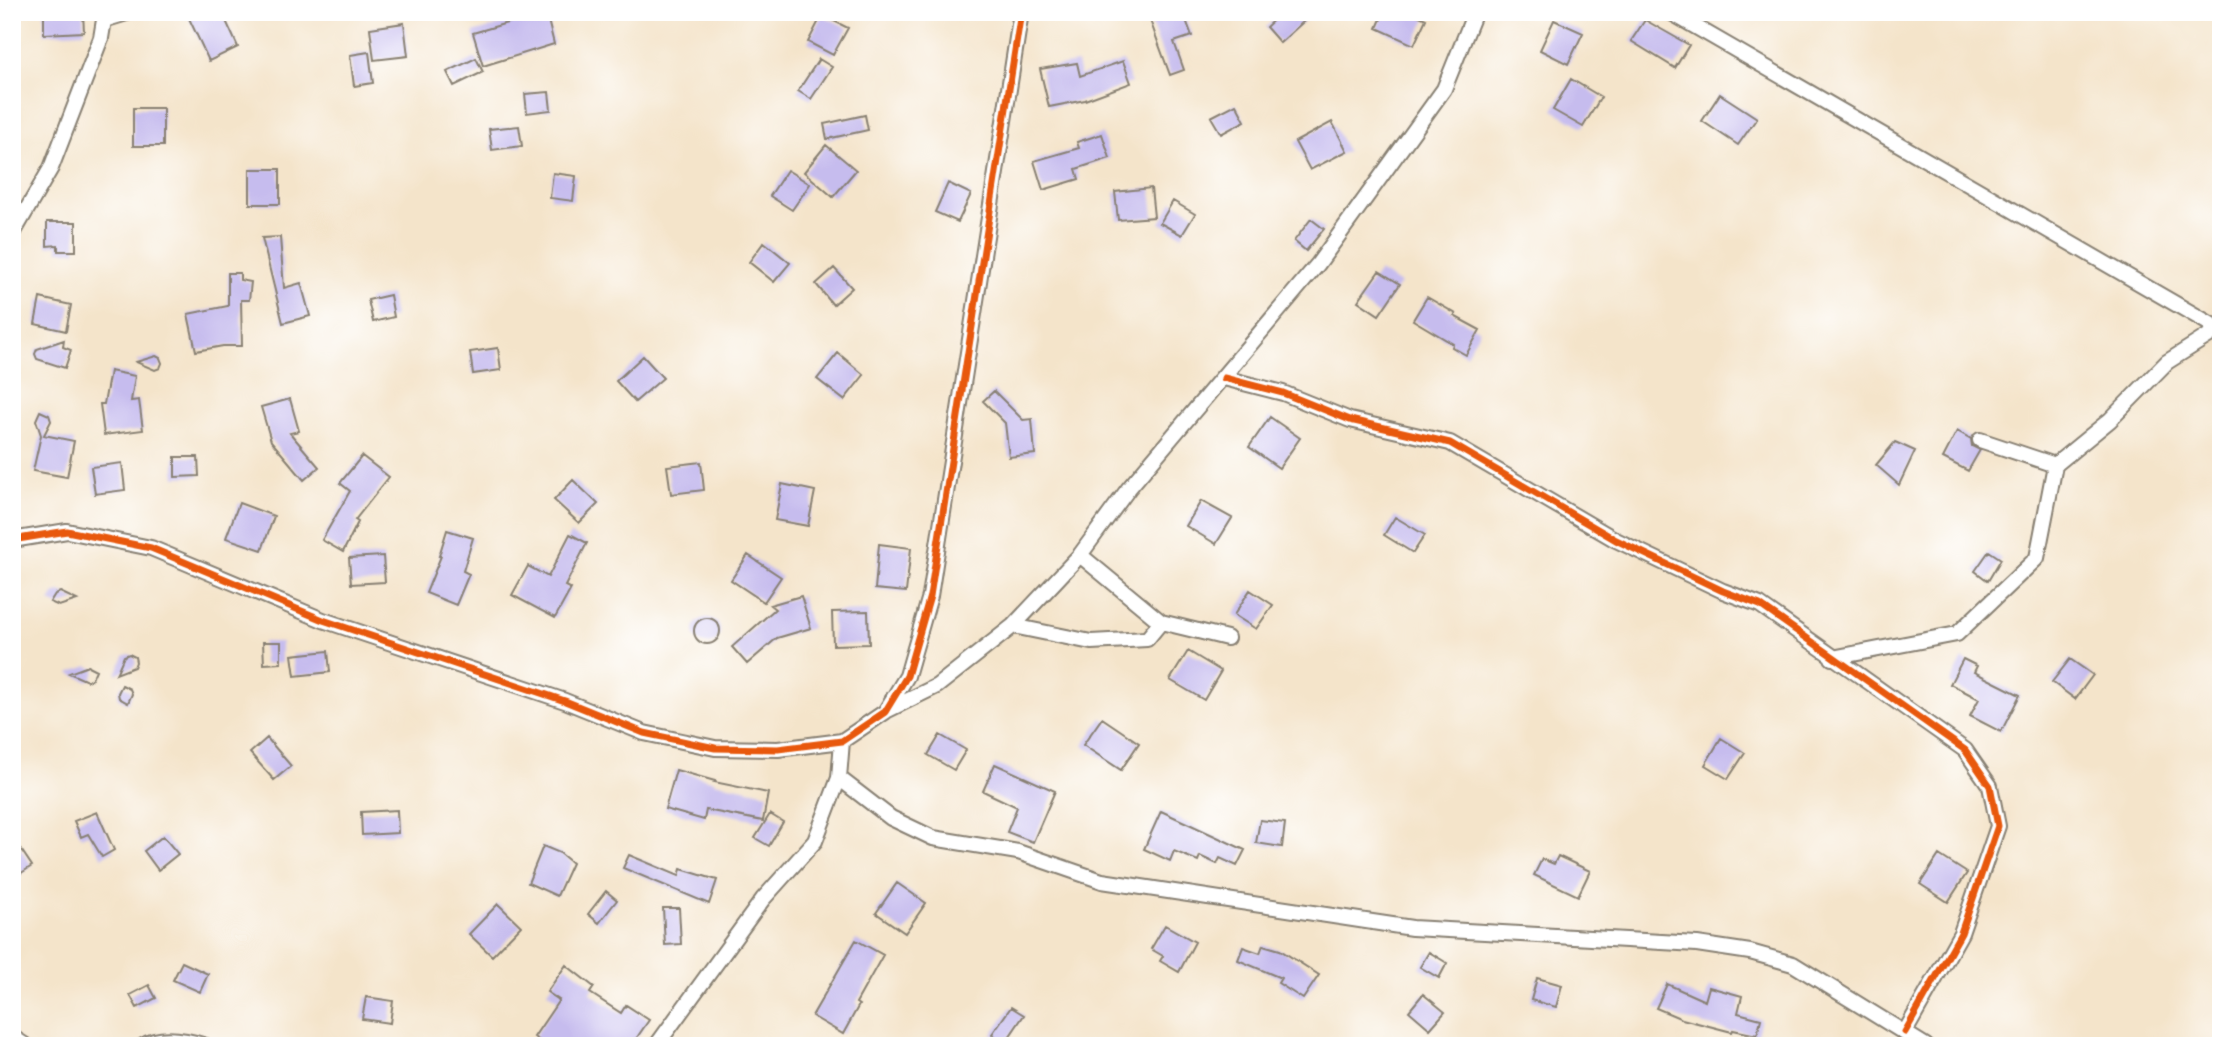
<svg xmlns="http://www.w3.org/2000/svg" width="2233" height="1058" viewBox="0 0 2233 1058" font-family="Delius,sans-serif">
  <rect width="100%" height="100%" fill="#fff"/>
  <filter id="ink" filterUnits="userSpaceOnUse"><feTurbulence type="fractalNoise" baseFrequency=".0143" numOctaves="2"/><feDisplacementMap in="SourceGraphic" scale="14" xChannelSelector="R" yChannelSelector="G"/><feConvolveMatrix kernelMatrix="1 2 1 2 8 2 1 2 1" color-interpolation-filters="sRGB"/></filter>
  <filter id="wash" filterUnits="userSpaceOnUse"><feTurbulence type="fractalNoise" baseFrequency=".00686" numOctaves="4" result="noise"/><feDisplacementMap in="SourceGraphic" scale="28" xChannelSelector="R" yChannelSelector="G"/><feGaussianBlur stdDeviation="1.57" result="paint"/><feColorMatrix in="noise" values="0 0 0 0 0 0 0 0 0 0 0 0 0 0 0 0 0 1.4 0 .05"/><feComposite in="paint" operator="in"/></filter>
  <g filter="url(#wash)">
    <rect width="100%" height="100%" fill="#f4e4ca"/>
    <g id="blocks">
      <!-- building -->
      <path fill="#c6bcee" d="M44,12H83L84,32L44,34Z
        M186,12H222L238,47L209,61Z
        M527,12H546L554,44L483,66L473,33L514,21L513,16Z
        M1147,12H1183L1192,36L1174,42L1184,70L1170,75Z
        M1282,12H1314L1280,43L1266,27Z
        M1384,12H1411L1426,19L1414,45L1377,28Z
        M822,15L848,28L833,55L808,42Z
        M1554,20L1583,33L1568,64L1540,50Z
        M1645,20L1689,45L1675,68L1631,41Z
        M404,23L408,56L374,60L370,28Z
        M369,52L373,83L354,86L350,55Z
        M476,58L483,72L454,86L447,72Z
        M819,59L832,67L811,99L798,91Z
        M1123,61L1131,83L1085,100L1049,107L1040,69L1077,63L1080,76Z
        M1571,79L1601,97L1583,127L1553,110Z
        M549,92L551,110L527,113L525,94Z
        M1720,94L1757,118L1738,145L1702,121Z
        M1236,104L1245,121L1221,134L1211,117Z
        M133,108H163V146H133Z
        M865,115L868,130L827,139L824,124Z
        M1332,122L1347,151L1310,170L1295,142Z
        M519,126L522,146L492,150L489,129Z
        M1102,134L1110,158L1076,169L1079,179L1043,190L1034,161L1079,148L1077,142Z
        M826,145L856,170L833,197L804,172Z
        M250,169H280V204H250Z
        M787,170L810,184L792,210L770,196Z
        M553,173L576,176L573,201L550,198Z
        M948,183L971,194L958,222L935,212Z
        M1151,188L1154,217L1118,220L1115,192Z
        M1173,201L1195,214L1182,235L1160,223Z
        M1311,219L1324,229L1306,251L1294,241Z
        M47,222H76V251H58V245L47,246Z
        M280,237L284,288L301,283L310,316L283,323L262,238Z
        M764,242L790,263L774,282L749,262Z
        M834,268L852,288L833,305L816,284Z
        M1379,271L1400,284L1379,315L1358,301Z
        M228,273H240V280L251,282L249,300H241L242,346H223L196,351L188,314L228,306Z
        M390,295L394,317L373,322L368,300Z
        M1427,297L1456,314L1454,316L1480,330L1466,355L1452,347L1453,344L1413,320Z
        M40,298L71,305L66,331L35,324Z
        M64,340L63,347L71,350L65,368L37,359L35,354L37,349Z
        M498,348L501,370L473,374L470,352Z
        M838,353L864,375L844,400L817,379Z
        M156,356L160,358L162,363L160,368L155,370L136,362Z
        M643,356L663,378L635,402L616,381Z
        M110,371L135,376L131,401L139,400L143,430L104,435L100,404H104Z
        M994,391L1023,420L1032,419L1035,454L1009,457L1005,423L983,401Z
        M290,399L299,431L290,433L319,467L304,480L271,441L261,407Z
        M40,411L49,415L51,421L44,435L74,441L67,477L33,471L41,435L36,420Z
        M1270,417L1300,438L1279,468L1249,447Z
        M1957,431L1971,439L1972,446L1980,450L1968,471L1943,458Z
        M1895,442L1915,451L1899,485L1876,465Z
        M362,456L389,477L355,520L358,522L343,552L322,540L350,491L340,483Z
        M175,457H198L199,476L175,477Z
        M701,462L704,490L671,494L667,466Z
        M122,463L125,490L95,494L91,467Z
        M573,480L598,504L579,523L554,500Z
        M782,484L815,491L808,526L775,520Z
        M1201,501L1232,518L1216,544L1186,526Z
        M239,503L274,516L262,550L226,538Z
        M1395,517L1425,535L1413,553L1384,535Z
        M447,530L473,538L463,571L469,574L456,605L426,593L441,556H439Z
        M570,534L587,543L565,586L571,589L555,618L512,595L528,566L548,577Z
        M879,544L911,548L906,592L875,589Z
        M1989,551L2001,559L1988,581L1975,571Z
        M748,555L781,577L764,602L731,580Z
        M383,556L385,582L351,584L349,558Z
        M1250,590L1273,605L1256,629L1234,615Z
        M60,592L77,600L59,606L50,602L55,594Z
        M801,596L811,628L777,638L747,664L732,647L775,609L770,605Z
        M868,611L869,644L833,645L832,612Z
        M694 631a13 13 0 1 1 26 0a13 13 0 1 1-26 0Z
        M263,642H281V663L264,664Z
        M328,651L330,672L295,676L292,655Z
        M1188,651L1221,671L1204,700L1170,680Z
        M129,654L135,657L136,662L134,667L116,674L124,656Z
        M1963,659L1977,666L1974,672L2020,695L2001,732L1970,716L1979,699L1950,684Z
        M2070,659L2093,675L2075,699L2052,682Z
        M88,666L96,670L92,679L87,681L69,673Z
        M122,685L130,689L132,694L128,703L119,698L118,693Z
        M1102,718L1139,743L1121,770L1083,745Z
        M940,735L966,750L954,770L928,755Z
        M267,738L291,766L274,780L250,753Z
        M1721,738L1745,753L1728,779L1705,765Z
        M995,764L1055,791L1033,842L1007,832L1017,807L983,791Z
        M676,770L715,781L714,782L768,793L763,821L706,810L704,820L665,809Z
        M397,810L398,833L362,835L361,812Z
        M1161,811L1245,850L1237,866L1220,858L1217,864L1200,856L1198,861L1174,851L1170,861L1144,849Z
        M97,812L114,850L102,857L88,834L81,837L74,821Z
        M770,814L783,822L769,846L755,838Z
        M1260,820L1285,823L1282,847L1256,843Z
        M12,836L32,866L12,879Z
        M163,836L178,854L158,870L144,851Z
        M543,846L560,853L572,863L557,896L528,883Z
        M629,855L679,876L681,869L717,880L709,904L623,868Z
        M1939,855L1967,873L1948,902L1920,884Z
        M1558,856L1590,871L1578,896L1534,875L1542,859L1554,864Z
        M897,883L926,903L905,933L876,913Z
        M606,891L617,900L599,923L588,914Z
        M498,904L521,926L492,956L469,934Z
        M663,908H679L681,944L665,945Z
        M1165,925L1195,942L1179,972L1160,961L1163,956L1151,949Z
        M856,940L883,955L856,1003L859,1005L843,1034L812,1016Z
        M1263,945L1280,950L1319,975L1303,999L1278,983L1281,978L1238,960L1243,947L1260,953Z
        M1429,952L1447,963L1439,978L1420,967Z
        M182,962L208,974L200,992L173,980Z
        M566,965L594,987L590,993L621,1013L626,1005L649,1020L631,1046H547L534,1037L559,1000L547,992Z
        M1537,978L1562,985L1556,1007L1531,1000Z
        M1667,984L1705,1001L1709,987L1742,996L1738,1013L1761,1019L1757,1035L1733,1030L1732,1032L1682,1019L1656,1008Z
        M149,985L156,998L137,1008L130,995Z
        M1423,994L1445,1012L1430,1029L1409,1011Z
        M366,997L393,1001L390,1023L362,1019Z
        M1011,1007L1024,1015L1005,1043L992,1034Z"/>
    </g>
  </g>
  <g filter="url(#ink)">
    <use href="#blocks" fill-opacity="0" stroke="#888073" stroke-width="2"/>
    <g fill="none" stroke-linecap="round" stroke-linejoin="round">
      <!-- street casing -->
      <g stroke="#888073" stroke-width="18">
        <path id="street" d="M1670,12L2219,329L2167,362L2110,420L2055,465
          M104,20L130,12
          M12,235L51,168L101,38L104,20L102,12
          M1224,378L1283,393L1350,420L1450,443L1616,540L1723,591L1760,605L1965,750L1990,786L1998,826L1961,933L1905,1032
          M12,540L67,531L151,548L323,620L565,701L644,733L715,748L778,749L842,741L885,712L907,676L930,596L1021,12
          M1161,622L1227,638
          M1013,626L1091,642L1147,639L1161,622L1080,555
          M1832,658L1957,634L2037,558L2055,465L1980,440
          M886,711L937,686L1013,626L1080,555L1129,488L1318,264L1444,89L1475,12
          M839,778L891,818L933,838L1018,852L1102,881L1412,928L1697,944L1750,952L1793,964L1926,1046
          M12,1037L26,1046
          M143,1046C160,1035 187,1040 206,1046
          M656,1046L763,899L815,841L839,778L842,741"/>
      </g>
      <!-- street -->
      <use href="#street" stroke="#fff" stroke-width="14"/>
      <!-- cycleway casing -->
      <g stroke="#fff" stroke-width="11">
        <path id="cycleway" d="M1224,378L1283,393L1350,420L1450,443L1616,540L1723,591L1760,605L1965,750L1990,786L1998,826L1961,933L1905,1032
          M12,540L67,531L151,548L323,620L565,701L644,733L715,748L778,749L842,741L885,712L907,676L930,596L1021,12"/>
      </g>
      <!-- cycleway -->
      <use href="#cycleway" stroke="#e8590c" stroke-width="7"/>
    </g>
  </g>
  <!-- margin -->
  <rect width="2233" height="1058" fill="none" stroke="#fff" stroke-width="42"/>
</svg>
